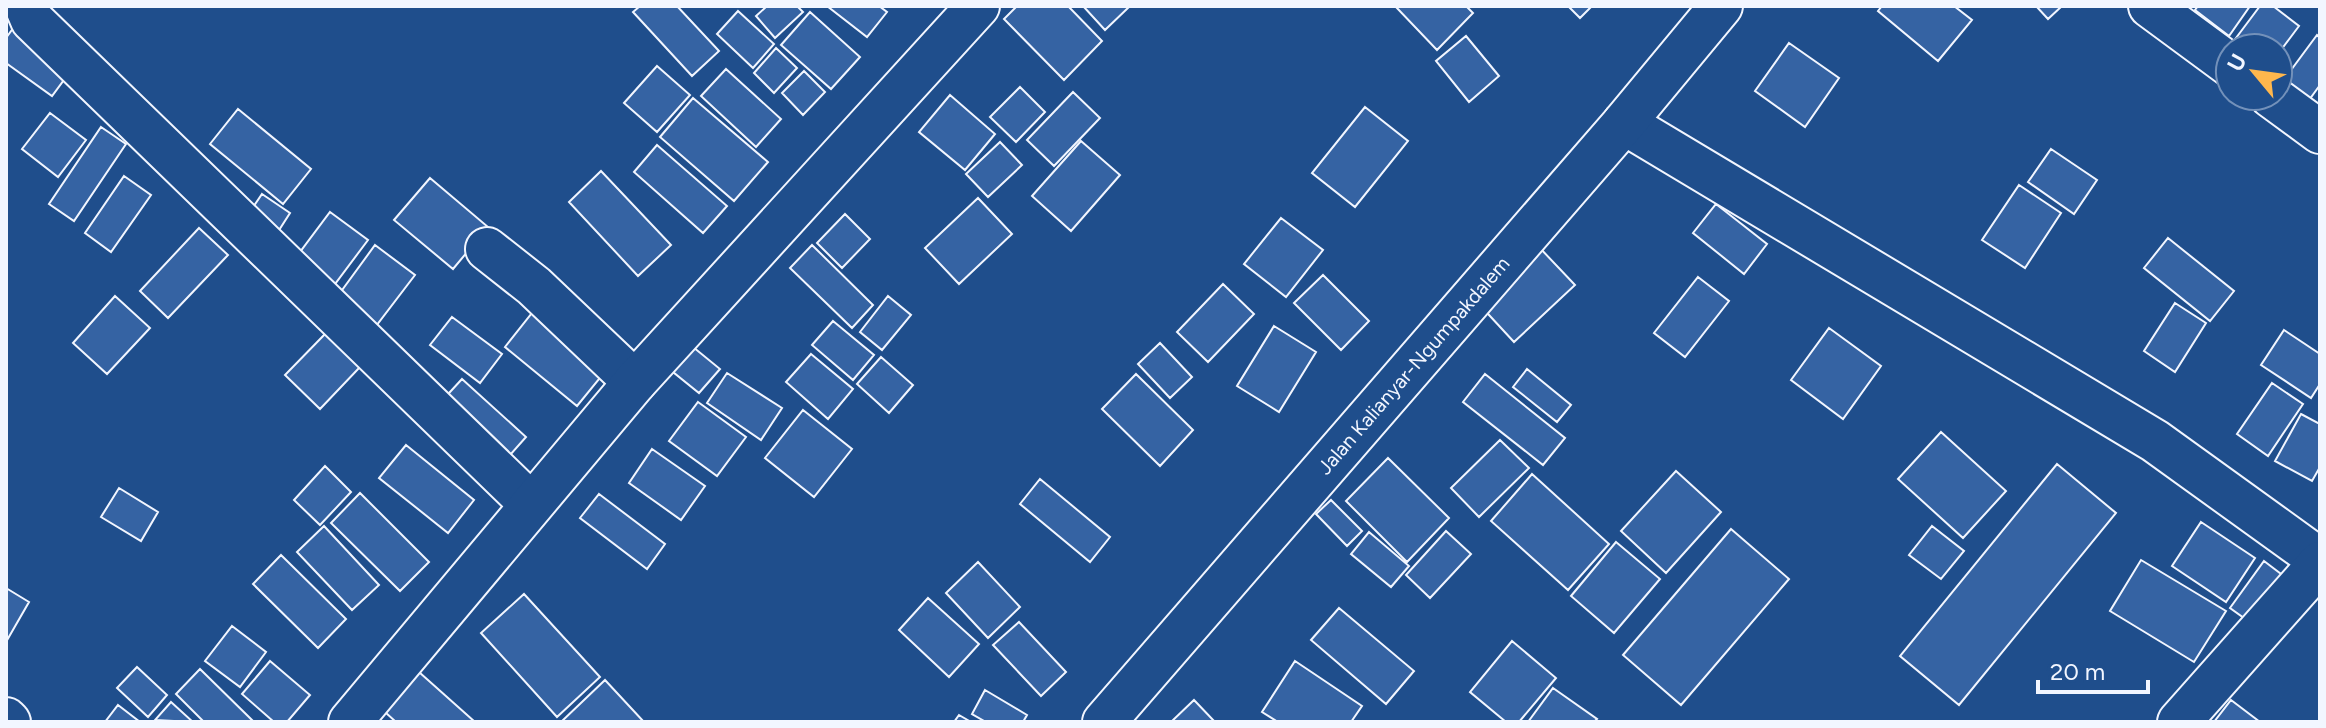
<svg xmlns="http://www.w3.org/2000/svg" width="2326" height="728" viewBox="0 0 2326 728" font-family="Figtree,sans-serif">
  <rect width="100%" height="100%" fill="#1f4e8c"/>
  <!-- building -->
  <path fill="#3563a3" stroke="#f2f6ff" stroke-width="2" d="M640,6H677L719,51L692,76L633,12Z
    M767,6H797L803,12L775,38L756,16Z
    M827,6H879L887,12L867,37Z
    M1017,6H1068L1102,41L1064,80L1004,19Z
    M1083,6H1130L1105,30Z
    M1395,6H1466L1473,13L1437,50Z
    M1568,6H1592L1580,18Z
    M1882,6H1954L1972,20L1938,61L1878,11Z
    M2036,6H2062L2048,19Z
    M2198,6H2250L2229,36L2195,10Z
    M2260,6H2273L2299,26L2278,54V48H2241L2233,42Z
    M738,11L774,44L753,68L717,34Z
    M810,12L860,57L831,89L781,45Z
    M17,23L75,65L52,96L6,63V38Z
    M2317,35L2320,38V85L2309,100L2283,81Z
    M1466,36L1499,76L1469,102L1436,61Z
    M1789,43L1839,78L1805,127L1755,91Z
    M776,48L797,68L774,93L754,73Z
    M657,66L690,95L657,132L624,103Z
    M726,69L781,119L756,147L701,96Z
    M804,71L825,92L803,115L782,93Z
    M1020,87L1045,112L1016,142L990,117Z
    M1073,92L1100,118L1054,166L1027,140Z
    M950,95L995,134L965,170L919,132Z
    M693,98L768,162L734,201L660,137Z
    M1365,107L1408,141L1355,207L1312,173Z
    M238,109L311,169L283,204L210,144Z
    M50,113L86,140L58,177L22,149Z
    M101,127L126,144L74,221L49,204Z
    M1081,141L1120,175L1071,231L1032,196Z
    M1000,142L1022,165L988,197L966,174Z
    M657,145L727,206L703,233L634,172Z
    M2051,149L2097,180L2074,214L2028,182Z
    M601,171L671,245L638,276L569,202Z
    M124,176L151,195L111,252L85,233Z
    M430,178L488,227L453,269L394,220Z
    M2019,185L2061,213L2025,268L1982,240Z
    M262,194L290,213L272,241L243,222Z
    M978,198L1012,234L959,284L925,248Z
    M1716,204L1767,244L1744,274L1693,233Z
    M330,212L368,240L335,284L297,256Z
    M845,214L870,239L842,268L817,243Z
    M1281,218L1323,250L1286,297L1244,264Z
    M199,228L228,255L168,318L140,291Z
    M2168,238L2234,291L2210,321L2144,268Z
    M375,245L415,275L376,326L337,297Z
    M812,245L873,305L852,328L790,268Z
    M1538,246L1575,285L1514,342L1477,302Z
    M1323,275L1369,321L1341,350L1294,303Z
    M1698,277L1729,301L1685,357L1654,333Z
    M1223,284L1254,314L1208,362L1177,332Z
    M115,296L150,328L107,374L73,343Z
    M888,296L911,315L882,350L860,332Z
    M2175,303L2206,323L2175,372L2144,351Z
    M532,313L604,373L577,406L505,347Z
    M452,317L502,354L480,383L430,345Z
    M833,321L874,355L853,380L812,345Z
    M1274,326L1316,352L1279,412L1237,386Z
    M1829,328L1881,366L1843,419L1791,380Z
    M2284,330L2320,354V384L2311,398L2261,365Z
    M326,333L360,367L320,409L285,375Z
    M1160,343L1192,377L1170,398L1138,364Z
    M693,347L720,369L699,393L673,372Z
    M811,354L853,389L828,419L786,382Z
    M881,357L913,385L889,413L857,384Z
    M1527,369L1571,405L1557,422L1513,387Z
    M727,373L782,408L761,440L707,403Z
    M1136,374L1193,430L1160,466L1102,409Z
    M1485,374L1565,438L1543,465L1463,402Z
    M462,379L526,437L502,464L438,405Z
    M2272,383L2303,404L2268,456L2237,434Z
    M698,402L746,437L717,476L669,441Z
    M803,410L852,449L814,497L765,458Z
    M2301,414L2320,424V467L2312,481L2275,461Z
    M1941,432L2006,491L1963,538L1898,479Z
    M1500,440L1529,468L1479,517L1451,488Z
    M406,445L474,500L448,533L379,478Z
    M652,449L705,486L681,520L629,483Z
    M1388,458L1449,518L1407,562L1346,501Z
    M2057,464L2116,513L1959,705L1900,656Z
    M325,466L351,492L320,525L294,500Z
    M1676,471L1721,512L1666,573L1621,531Z
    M1532,474L1609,544L1568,590L1491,521Z
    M1040,479L1110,537L1090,562L1020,504Z
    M119,488L158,512L141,541L101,517Z
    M360,493L429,562L400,591L331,523Z
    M599,494L665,544L647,569L580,518Z
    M1331,500L1362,531L1347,546L1316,514Z
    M2201,522L2255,558L2226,602L2172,566Z
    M324,526L379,585L352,610L297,552Z
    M1932,526L1964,551L1941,579L1909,555Z
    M1731,529L1789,579L1681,705L1623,655Z
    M1446,531L1471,554L1430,598L1406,575Z
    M1369,532L1409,566L1391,587L1351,554Z
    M1616,542L1660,579L1614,633L1571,596Z
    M281,555L346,619L318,648L253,584Z
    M2141,560L2226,611L2194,662L2110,611Z
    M2264,561L2285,577L2251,623L2230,608Z
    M978,562L1020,607L988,638L946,593Z
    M6,588L29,602L6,642Z
    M524,594L600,677L557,717L481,633Z
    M928,598L979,644L949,677L899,630Z
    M1339,608L1414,671L1386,704L1311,640Z
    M1019,622L1066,672L1041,696L993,645Z
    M232,626L266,652L240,687L205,661Z
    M1512,641L1556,678L1519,722H1506L1470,692Z
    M270,661L310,695L287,722H274L242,694Z
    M1295,661L1362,706L1351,722H1278L1262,712Z
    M410,664L475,722H396L375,703Z
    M137,667L167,695L148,717L117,688Z
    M200,669L254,722H204L176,694Z
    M605,680L644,722H561Z
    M1553,688L1597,719L1594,722H1528Z
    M985,690L1027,715L1023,722H986L972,714Z
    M1194,700L1215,722H1171Z
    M2231,700L2260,722H2214Z
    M171,702L193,722L155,720Z
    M118,705L140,722H105Z
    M959,715L971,722H954Z"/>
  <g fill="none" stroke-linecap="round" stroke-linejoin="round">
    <!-- minor casing -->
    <g stroke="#f2f6ff" stroke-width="46">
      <g id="minor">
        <path d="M26,6L32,20L531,504"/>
        <path d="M2150,6L2230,65"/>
        <path d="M2271,96L2320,132"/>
        <path d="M1624,123L2155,441L2320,560"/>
        <path d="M487,249L534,286L635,382"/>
        <path d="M6,719L9,722"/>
        <path d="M350,722L635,382L978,6"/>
        <path id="s1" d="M1104,722L1624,123L1721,6"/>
        <path d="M2179,722L2320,563"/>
      </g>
    </g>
    <!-- minor -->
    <use href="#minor" stroke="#1f4e8c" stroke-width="42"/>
  </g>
  <g text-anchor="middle" stroke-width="6" stroke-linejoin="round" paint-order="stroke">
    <!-- street labels -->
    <g font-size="20" fill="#f2f6ff" stroke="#1f4e8c">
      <text dy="7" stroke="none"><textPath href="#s1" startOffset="472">Jalan Kalianyar-Ngumpakdalem</textPath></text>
    </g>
  </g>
  <!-- border -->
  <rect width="2326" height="728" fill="none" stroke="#f2f6ff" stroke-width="16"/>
  <!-- north arrow -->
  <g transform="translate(2254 72) rotate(299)"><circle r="38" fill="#1f4e8c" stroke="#7391ba" stroke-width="2"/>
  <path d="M0-6L14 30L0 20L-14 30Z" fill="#ffb74d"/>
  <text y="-12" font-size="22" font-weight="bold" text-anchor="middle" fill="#f2f6ff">U</text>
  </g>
  <!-- scale -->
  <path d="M2038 680v12h110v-12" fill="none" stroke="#f2f6ff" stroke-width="4"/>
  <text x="2050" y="680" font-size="24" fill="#f2f6ff" stroke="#1f4e8c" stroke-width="6" paint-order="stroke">20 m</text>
</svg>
